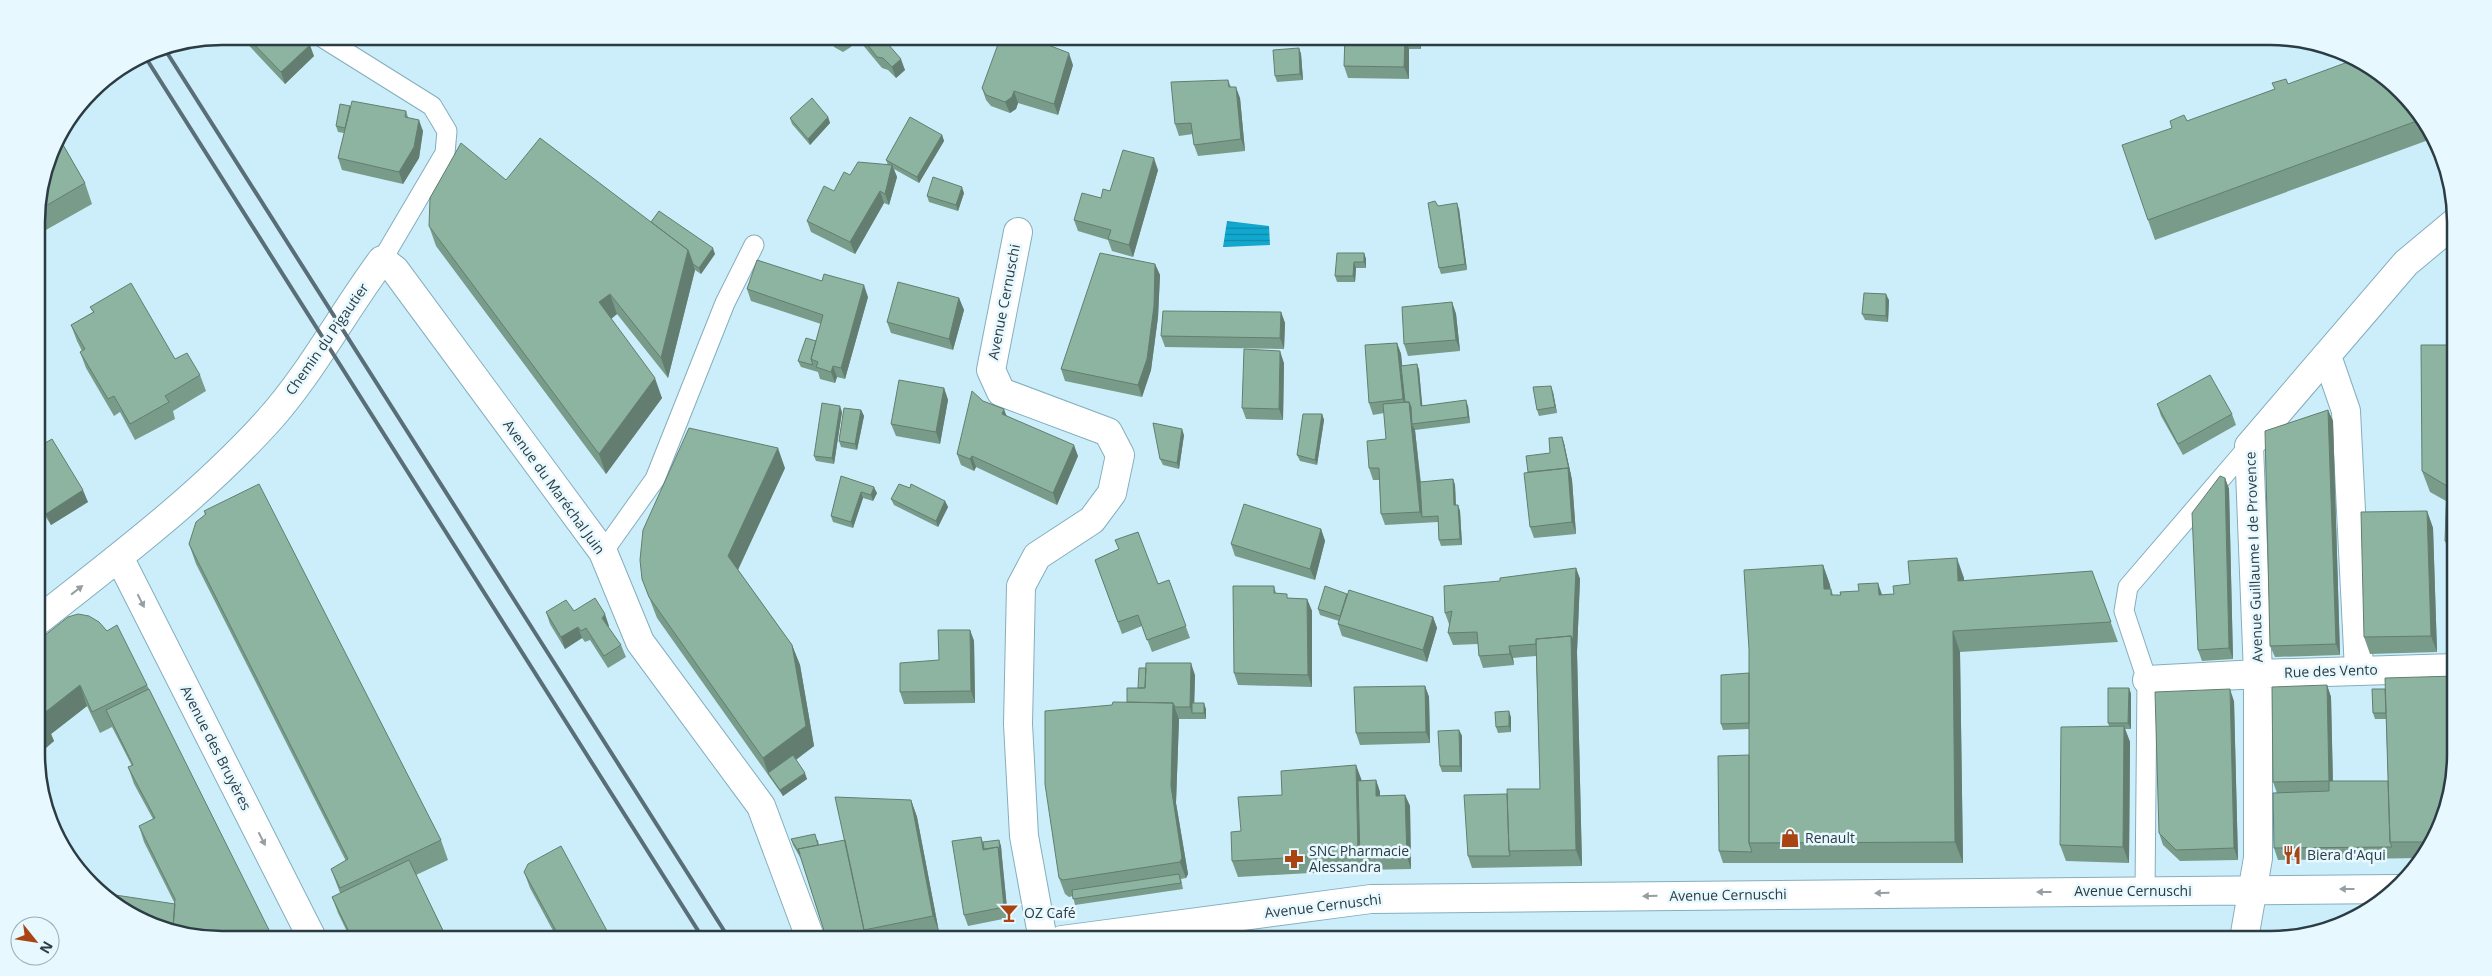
<svg xmlns="http://www.w3.org/2000/svg" width="2492" height="976" viewBox="0 0 2492 976" font-family="'Open Sans',sans-serif">
  <defs>
    <pattern id="water-rules" width="6" height="5" patternUnits="userSpaceOnUse" patternTransform="scale(1.25)"><rect width="6" height="5" fill="#11a8cf"/><path d="M0 2.5h6" fill="none" stroke="#108aaa"/></pattern>
  </defs>
  <rect width="100%" height="100%" fill="#cceefb"/>
  <!-- water -->
  <path fill="url(#water-rules)" d="M1227,221L1269,226L1270,245L1223,247Z"/>
  <g fill="none" stroke-linecap="round" stroke-linejoin="round">
    <!-- service casing -->
    <g stroke="#84aebd" stroke-width="21">
      <path id="service" d="M320,36L432,106L447,131L445,153L382,260
        M603,552L655,479L725,303L754,245
        M2145,892L2147,680L2124,611L2128,587L2249,446"/>
    </g>
    <!-- minor casing -->
    <g stroke="#84aebd" stroke-width="30">
      <path id="minor" d="M1018,232L991,370L1001,392L1108,432L1120,455L1112,493L1092,520L1037,556L1021,586L1018,724L1024,836L1043,940
        M2327,356L2346,411L2359,670
        M119,557L313,940
        M39,620C119,557 200,496 268,421C312,372 343,312 382,260L395,270L603,552L640,642L761,806L811,940
        M2147,680L2258,674L2455,668
        M2244,939L2258,858V674L2249,446L2406,263L2454,223
        M1062,940L1371,899L2396,889"/>
    </g>
    <!-- service -->
    <use href="#service" stroke="#fff" stroke-width="19"/>
    <!-- minor -->
    <use href="#minor" stroke="#fff" stroke-width="28"/>
    <!-- rail -->
    <path stroke="#596e77" stroke-width="4" d="M164,48L730,940
      M144,55L704,940"/>
  </g>
  <!-- wall -->
  <path fill="#799b8a" d="M240,36H298L314,56L285,84Z
    M614,36H632L620,45Z
    M823,36H881L905,70L896,78L888,70L882,68L857,38L852,40L851,47L843,52L834,47L830,39L826,41Z
    M1345,36H1419L1421,42V49H1409V79L1348,78L1344,66Z
    M1299,48L1301,54L1303,80L1277,82L1275,76Z
    M1073,65L1058,115L1018,103L1016,109L1010,113L991,106L986,100L982,88Z
    M1228,80L1231,87L1240,98L1245,151L1198,156L1194,145L1193,134L1179,136L1175,124Z
    M2288,84L2410,100L2434,138L2155,240L2148,220L2172,128Z
    M350,106L406,111L408,117L423,131L419,158L403,184L342,170L338,158L344,133L338,132L336,126Z
    M828,117L830,123L810,145L792,124L790,118Z
    M942,135L944,141L919,183L894,169L897,177L889,205L884,203L855,254L811,232L807,221L834,191L850,175L888,165L886,160Z
    M56,140L62,142V143L85,183L92,204L37,235V210Z
    M1158,170L1133,257L1112,251L1108,240L1078,231L1074,220L1110,191Z
    M506,180L651,222L715,254L701,274L695,270L668,378L617,314L611,319L662,398L606,474L436,246L429,226Z
    M964,193L958,211L929,202L927,196Z
    M1438,206L1459,209L1467,270L1441,274L1439,268Z
    M1364,253L1366,259V268H1356L1355,282H1337L1335,276Z
    M1155,264L1160,275L1158,317L1151,370L1142,397L1065,381L1061,369Z
    M747,289L868,297L845,379L837,377L835,383L820,379L818,372L801,367L798,361L816,341L821,324L751,301Z
    M959,298L964,310L953,350L891,333L887,322Z
    M1889,300L1888,322L1865,320L1862,314Z
    M1452,302L1456,314L1460,351L1408,356L1404,344Z
    M90,307L200,375L206,391L173,411L175,419L135,440L120,412L114,416L86,368L80,352L82,351L77,341L71,325L93,312Z
    M1281,312L1285,323L1284,349L1165,347L1161,336Z
    M1397,343L1401,354L1402,366L1417,364L1419,370L1422,406H1468L1470,423L1415,430L1421,483L1453,479L1455,485L1456,505H1458L1460,511L1462,545L1441,546L1439,540L1438,522L1385,525L1381,514L1379,480H1373L1369,468L1386,439L1384,413L1373,415L1369,403Z
    M2455,345V561H2452L2445,541L2446,501L2430,492L2422,471Z
    M1284,363L1283,420L1246,419L1242,408Z
    M944,388L948,400L940,444L896,436L891,424Z
    M1553,392L1557,413L1539,416L1537,410Z
    M983,401L1006,415L1078,456L1057,505L976,467L974,471L961,465L957,454Z
    M2157,404L2232,414L2236,425L2183,455L2161,416Z
    M861,410L864,416L857,450L841,447L839,441Z
    M2328,410L2333,421L2340,655L2275,657L2270,646Z
    M842,412L834,464L816,461L814,456Z
    M1322,414L1324,420L1317,465L1300,461L1297,455Z
    M1184,435L1179,469L1163,465L1160,459Z
    M1562,437L1564,443L1572,480L1576,534L1534,538L1530,527L1550,453Z
    M38,443L88,502L51,525L38,505Z
    M785,468L738,570L792,645L800,665L814,746L796,760L807,779L783,796L657,618L642,579Z
    M841,476L877,493L873,501L863,498L853,528L833,522L831,516Z
    M2225,478L2229,489L2233,659L2202,661L2198,650Z
    M910,488L945,501L948,507L938,527L894,505L891,499Z
    M204,511L441,840L448,860L416,875L448,940H351L338,913L332,897L340,893L331,869L346,861L196,564L189,544L205,515Z
    M2427,511L2433,528L2437,652L2370,654L2364,637Z
    M1321,529L1325,541L1315,580L1235,556L1231,544Z
    M1115,540L1158,584L1169,580L1190,638L1152,652L1142,626L1122,634L1095,560L1119,549Z
    M1823,565L1830,585L1831,589L1833,595H1882L1894,594L1964,578V581L2092,571L2118,642L1960,652L1963,863H1723L1719,851L1749,755V729L1723,730L1721,724L1749,673Z
    M1576,568L1580,579L1577,652L1582,866L1472,868L1468,856L1507,794L1540,789L1536,656L1513,658L1514,665L1483,668L1479,656L1478,644L1453,645L1448,633L1450,624H1449L1445,613L1500,581Z
    M1274,586L1276,593L1288,598L1307,599L1312,611V687L1238,685L1234,673Z
    M1347,594L1433,617L1437,628L1427,662L1342,636L1338,624L1339,621L1320,615L1318,609Z
    M574,611L609,626L608,627L621,645L626,657L608,668L590,640L585,642L582,638L565,649L550,624L546,612Z
    M970,630L974,641L975,703L904,704L900,692L939,660Z
    M39,640L147,685L271,936L175,904L144,842L139,826L153,819L134,784L128,767L132,766L112,727L100,733L87,706L51,734L54,741L40,753Z
    M1195,675L1194,703L1206,709V719H1179L1176,803L1188,874L1186,878L1181,879L1183,889L1075,905L1073,896L1069,897L1065,894L1059,878L1112,705L1127,702L1138,688Z
    M2327,685L2331,697L2333,781H2388L2386,719H2375L2373,713L2372,689L2446,814L2422,858L2278,860L2274,848L2277,793L2273,782Z
    M1425,686L1429,697L1430,743L1360,745L1356,733Z
    M2129,688L2131,694V729H2125L2130,742L2129,863L2066,861L2060,845L2109,726L2108,723Z
    M2234,701L2238,860L2180,861L2163,845L2159,833Z
    M1511,717V732L1498,733L1496,727Z
    M1459,730L1462,736V772H1442L1440,766Z
    M1356,765L1361,781L1376,780L1380,792V796L1405,795L1410,806L1411,869L1364,870L1238,877L1232,861L1282,795Z
    M911,800L917,817L939,932L901,940H827L801,859L793,845L791,839L818,840L819,845L845,840Z
    M981,837L983,842L999,840L1001,846L1008,918L968,926L964,915Z
    M524,872L612,940H558L530,888Z"/>
  <!-- shaded-wall -->
  <path fill="#637e70" d="M617,36H632L620,45Z
    M847,36H851L852,40L851,47Z
    M1417,36H1419L1421,42V49Z
    M1405,37L1409,49V79L1404,67Z
    M310,45L314,56L285,84L281,72Z
    M1299,48L1301,54L1303,80L1300,74Z
    M1069,53L1073,65L1058,115L1054,104Z
    M901,59L905,70L896,78L892,67Z
    M1236,87L1240,98L1245,151L1241,139Z
    M1014,91L1018,103L1016,109L1010,113L1005,102Z
    M828,117L830,123L810,145L808,139Z
    M419,120L423,131L419,158L403,184L399,172Z
    M942,135L944,141L919,183L917,177Z
    M1154,158L1158,170L1133,257L1129,245Z
    M892,165L897,177L889,205L885,194Z
    M962,187L964,193L958,211L956,205Z
    M880,191L884,203L855,254L850,242Z
    M1457,203L1459,209L1467,270L1465,264Z
    M713,248L715,254L701,274L699,268Z
    M688,250L695,270L668,378L661,358Z
    M1364,253L1366,259V268L1364,262Z
    M1354,262L1356,268L1355,282L1353,276Z
    M1155,264L1160,275L1158,317L1151,370L1142,397L1138,385Z
    M864,285L868,297L845,379L841,368Z
    M610,294L617,314L606,323L599,302Z
    M1886,294L1889,300L1888,322L1886,316Z
    M959,298L964,310L953,350L949,339Z
    M1452,302L1456,314L1460,351L1456,340Z
    M1281,312L1285,323L1284,349L1280,338Z
    M1397,343L1401,354L1407,408H1406L1403,399Z
    M1280,351L1284,363L1283,420L1279,409Z
    M1417,364L1419,370L1423,412L1421,406Z
    M833,366L837,377L835,383L831,372Z
    M655,378L662,398L606,474L599,454Z
    M1551,386L1553,392L1557,413L1555,407Z
    M944,388L948,400L940,444L936,432Z
    M1466,400L1468,406L1470,423L1468,417Z
    M1409,402L1413,413L1412,424L1415,430L1424,517H1422L1420,512Z
    M840,406L842,412L834,464L832,458Z
    M1004,409L1008,420L1002,414Z
    M861,410L864,416L857,450L855,444Z
    M2328,410L2333,421L2340,655L2336,644Z
    M1322,414L1324,420L1317,465L1315,460Z
    M1182,429L1184,435L1179,469L1177,463Z
    M1562,437L1564,443L1572,480L1576,534L1572,522Z
    M1074,445L1078,456L1057,505L1053,493Z
    M778,448L785,468L735,576L728,556Z
    M972,456L976,467L974,471L970,459Z
    M2225,478L2229,489L2233,659L2229,648Z
    M1453,479L1455,485L1456,511L1454,505Z
    M874,487L877,493L873,501L871,495Z
    M83,490L88,502L51,525L46,514Z
    M861,492L863,498L853,528L851,522Z
    M945,501L948,507L938,527L936,521Z
    M1458,505L1460,511L1462,545L1460,539Z
    M2427,511L2433,528L2437,652L2431,636Z
    M1321,529L1325,541L1315,580L1310,569Z
    M1957,558L1964,578L1965,601L1958,581Z
    M1823,565L1830,585L1831,609L1824,589Z
    M1576,568L1580,579L1577,652L1582,866L1576,850L1571,636Z
    M1878,583L1885,603L1879,595Z
    M1307,599L1312,611V687L1308,675Z
    M605,614L609,626L606,630L602,618Z
    M1433,617L1437,628L1427,662L1423,650Z
    M578,627L582,638L565,649L561,637Z
    M970,630L974,641L975,703L971,691Z
    M1953,631L1960,652L1963,863L1955,842Z
    M792,645L800,665L814,746L771,778L768,773L770,779L763,758Z
    M1509,646L1513,658L1514,665L1510,654Z
    M1191,663L1195,675L1194,713H1192L1190,707Z
    M80,685L87,706L51,734L54,741L40,753L39,727L43,714Z
    M2327,685L2331,697L2333,793L2329,781Z
    M1425,686L1429,697L1430,743L1426,732Z
    M2129,688L2131,694V729L2128,723Z
    M2230,689L2234,701L2238,860L2234,848Z
    M1173,703L1179,719L1176,803L1188,874L1186,878L1180,862L1171,786Z
    M1204,703L1206,709V719L1204,713Z
    M1509,711L1511,717V732L1509,726Z
    M2124,726L2130,742L2129,863L2123,847Z
    M1459,730L1462,736V772L1460,766Z
    M1356,765L1362,781L1360,859L1358,854Z
    M805,773L807,779L783,796L780,790Z
    M1376,780L1380,792V807L1376,796Z
    M1405,795L1410,806L1411,869L1407,857Z
    M911,800L917,817L939,932L933,916Z
    M999,840L1001,846L1002,859L1008,918L1004,907L998,847Z
    M267,931L270,940H263Z"/>
  <!-- building -->
  <path fill="#8db4a0" stroke="#637e70" d="M246,36H298L310,45L281,72Z
    M831,36H846L839,40Z
    M861,36H881L901,59L892,67L883,58L877,57Z
    M1001,36H1025L1069,53L1054,104L1014,91L1012,97L1005,102L986,95L982,88Z
    M1345,36H1417V37H1405L1404,67L1344,66Z
    M1299,48L1300,74L1275,76L1273,50Z
    M2356,59L2373,68L2410,100L2422,119L2148,220L2122,145L2172,128L2170,121L2184,115L2187,121L2275,89L2272,83L2286,79L2288,84Z
    M1228,80L1229,87H1236L1241,139L1194,145L1191,123L1175,124L1171,82Z
    M812,98L828,117L808,139L790,118Z
    M352,101L406,111L405,117L419,120L414,147L399,172L338,158Z
    M340,104L350,106L345,128L336,126Z
    M910,117L942,135L917,177L886,160Z
    M58,136L85,183L37,211L56,140Z
    M540,138L688,250L661,358L610,294L599,302L655,378L599,454L429,226L430,198L461,143L506,180Z
    M1123,150L1154,158L1129,245L1108,239L1111,230L1074,220L1082,193L1101,198L1103,189L1110,191Z
    M858,162L892,165L885,194L880,191L850,242L807,221L824,186L834,191L844,172L850,175Z
    M933,177L962,187L956,205L927,196Z
    M1435,201L1438,206L1457,203L1465,264L1439,268L1428,203Z
    M659,211L713,248L699,268L693,264L688,250L651,222Z
    M1100,253L1155,264L1154,306L1147,359L1138,385L1061,369Z
    M1337,253H1364V262H1354L1353,276H1335Z
    M757,260L822,281L824,274L864,285L841,368L833,366L831,372L816,367L818,362L811,359L823,315L747,289Z
    M898,282L959,298L949,339L887,322Z
    M131,283L175,359L187,353L200,375L165,396L169,402L130,424L114,396L108,399L80,352L85,349L71,325L94,312L90,307Z
    M1864,293L1886,294V316L1862,314Z
    M1452,302L1456,340L1404,344L1402,307Z
    M1163,311L1281,312L1280,338L1161,336Z
    M806,338L816,341L811,359L813,365L798,361Z
    M1397,343L1403,399L1369,403L1365,345Z
    M2421,345H2455V541H2445L2447,486L2422,471Z
    M1244,349L1280,351L1279,409L1242,408Z
    M1417,364L1421,406L1466,400L1468,417L1412,424L1411,407L1409,402H1405L1401,366Z
    M2210,375L2232,414L2178,444L2157,404Z
    M899,380L944,388L936,432L891,424Z
    M1551,386L1555,407L1537,410L1533,387Z
    M972,391L983,401L1004,409L1002,414L1074,445L1053,493L972,456L970,459L957,454Z
    M1409,402L1420,512L1381,514L1379,468H1369L1367,441L1386,439L1383,404Z
    M822,403L840,406L832,458L814,456Z
    M844,408L861,410L855,444L839,441Z
    M2328,410L2336,644L2270,646L2265,431Z
    M1303,414H1322L1315,460L1297,455Z
    M1153,423L1182,429L1177,463L1160,459Z
    M689,428L778,448L728,556L792,645L806,726L763,758L649,597L642,579L640,560L643,530Z
    M1562,437L1570,474L1568,468L1528,472L1526,456L1550,453L1549,438Z
    M52,439L83,490L46,514L38,500V443L40,446Z
    M1568,468L1572,522L1530,527L1524,473Z
    M841,476L874,487L871,495L861,492L851,522L831,516Z
    M2220,476L2225,478L2229,648L2198,650L2192,513Z
    M1453,479L1454,505H1458L1460,539L1439,540L1438,516L1422,517L1420,482Z
    M259,484L441,840L340,888L331,869L348,859L189,544L196,522L206,514L204,511Z
    M899,484L910,488L911,484L945,501L936,521L891,499Z
    M1244,504L1321,529L1310,569L1231,544Z
    M2427,511L2431,636L2364,637L2361,512Z
    M1138,532L1158,584L1169,580L1186,626L1147,640L1138,615L1118,622L1095,560L1119,549L1115,540Z
    M1957,558L1958,581L2092,571L2111,622L1953,631L1955,842L1749,843V649L1744,570L1823,565L1824,589H1831V595H1841L1840,592L1859,591L1858,584L1878,583L1879,595L1894,594L1893,586L1910,584L1908,561Z
    M1576,568L1573,640L1571,636L1536,639V644L1509,646L1510,654L1479,656L1477,632L1448,633L1452,611L1445,613L1444,586L1500,581V578Z
    M1233,586H1274V593L1287,594V598L1307,599L1308,675L1234,673Z
    M1325,586L1347,594L1340,616L1318,609Z
    M1349,590L1433,617L1423,650L1338,624Z
    M595,598L605,614L602,618L621,645L604,656L586,628L581,631L578,627L561,637L546,612L566,600L574,611Z
    M78,614L89,616L99,622L107,631L117,625L147,685L92,712L80,685L43,714L46,721L39,727V640L68,617Z
    M938,630H970L971,691L900,692V663L939,660Z
    M1571,636L1576,850L1509,851L1507,789H1540L1536,639Z
    M1146,663H1191L1190,707H1175L1173,703L1127,702V688H1145Z
    M1139,668H1146L1145,688H1138Z
    M1749,673V723L1721,724V675Z
    M2456,676V754L2446,814L2431,842H2390L2385,678Z
    M2327,685L2329,781H2388L2390,842L2392,847L2274,848L2273,793L2329,791V781L2273,782L2272,687Z
    M1425,686L1426,732L1356,733L1354,687Z
    M2108,688H2129L2128,723H2108Z
    M149,689L270,932L267,931L263,940H222L172,931L173,928L175,899L139,826L155,818L128,767L133,765L106,710Z
    M2230,689L2234,848L2176,850L2159,833L2155,692Z
    M2372,689H2385L2386,713H2373Z
    M1113,702L1173,703L1171,786L1182,858L1180,862L1063,880L1059,878L1045,784V711L1112,705Z
    M1192,703H1204V713H1192Z
    M1509,711V726L1496,727L1495,712Z
    M2124,726L2123,847L2060,845L2061,727Z
    M1459,730L1460,766H1440L1438,731Z
    M793,755L805,773L780,790L768,773Z
    M1749,755V843L1752,852L1719,851L1718,756Z
    M1356,765L1358,854L1232,861L1231,832L1241,831L1238,797L1282,795L1281,771Z
    M1376,780V796L1405,795L1407,857L1360,859L1358,781Z
    M1507,794L1509,851L1510,856H1468L1464,795Z
    M835,797L911,800L933,916L864,930Z
    M815,834L818,845L798,849L800,854L791,839Z
    M981,837L983,850L998,847L1004,907L964,915L952,841Z
    M845,840L864,930L866,935L840,940H827L798,849Z
    M999,840L1000,853L998,847L984,849L983,842Z
    M561,846L612,940H561L524,872L528,864Z
    M409,860L447,939L446,940H353L332,897Z
    M1179,874L1181,883L1073,899L1072,890Z
    M102,893L175,904L173,928L172,931L162,930L119,908Z
    M269,935L271,936L273,940H267Z"/>
  <!-- one-way arrows -->
  <defs><path id="oneway-solid" d="M-6-.8H1V-3.2L6.5 0L1 3.2V.8H-6Z" transform="scale(1.25)"/></defs>
  <g fill="#959ea1">
    <use href="#oneway-solid" transform="translate(77 590) rotate(-38)"/>
    <use href="#oneway-solid" transform="translate(141 601) rotate(63)"/>
    <use href="#oneway-solid" transform="translate(262 839) rotate(63)"/>
    <use href="#oneway-solid" transform="translate(2347 889) rotate(180)"/>
    <use href="#oneway-solid" transform="translate(2044 892) rotate(180)"/>
    <use href="#oneway-solid" transform="translate(1882 893) rotate(179)"/>
    <use href="#oneway-solid" transform="translate(1650 896) rotate(179)"/>
  </g>
  <!-- icons -->
  <defs>
    <g id="shop-bare" transform="scale(1.5)"><path d="M-5-2.5h2.3a2.7 3.5 0 0 1 5.4 0H5L5.5 6h-11ZM-1.5-2.5h3a1.5 2.3 0 0 0-3 0Z" fill="#a94413" stroke="#e7f8ff" stroke-width="2.5" paint-order="stroke"/></g>
    <g id="restaurant-bare" transform="scale(1.5)"><path d="M-5-6h1v4h1v-4h1v4h1v-4h1v5L-1.5 .5V6h-2V.5L-5-1ZM5-6V6H3V1.5H1.5Q1.5-4 5-6Z" fill="#a94413" stroke="#e7f8ff" stroke-width="2.5" paint-order="stroke"/></g>
    <g id="pharmacy-bare" transform="scale(1.5)"><path d="M-2-6h4v4h4v4h-4v4h-4v-4h-4v-4h4Z" fill="#a94413" stroke="#e7f8ff" stroke-width="2.5" paint-order="stroke"/></g>
    <g id="bar-bare" transform="scale(1.5)"><path d="M-6-5H6L.8 .8V4.5H3.5V6h-7V4.5H-.8V.8Z" fill="#a94413" stroke="#e7f8ff" stroke-width="2.5" paint-order="stroke"/></g>
  </defs>
  <g fill-rule="evenodd">
    <use href="#shop-bare" x="1790" y="838"/>
    <use href="#restaurant-bare" x="2292" y="855"/>
    <use href="#pharmacy-bare" x="1294" y="859"/>
    <use href="#bar-bare" x="1009" y="913"/>
  </g>
  <g text-anchor="middle" stroke-width="5" stroke-linejoin="round" paint-order="stroke">
    <!-- street labels -->
    <g font-size="14" fill="#2b3c43" stroke="#e7f8ff">
      <text transform="translate(1004 302) rotate(-79)" y="5">Avenue Cernuschi</text>
      <text transform="translate(327 339) rotate(-55)" y="5">Chemin du Pigautier</text>
      <text transform="translate(554 487) rotate(54)" y="5">Avenue du Maréchal Juin</text>
      <text transform="translate(2254 557) rotate(-92)" y="5">Avenue Guillaume I de Provence</text>
      <text transform="translate(2331 671) rotate(-2)" y="5">Rue des Vento</text>
      <text transform="translate(216 748) rotate(63)" y="5">Avenue des Bruyères</text>
      <text x="2133" y="896">Avenue Cernuschi</text>
      <text transform="translate(1728 895) rotate(-1)" y="5">Avenue Cernuschi</text>
      <text transform="translate(1323 906) rotate(-7)" y="5">Avenue Cernuschi</text>
    </g>
    <!-- poi labels -->
    <g font-size="14" fill="#2b3c43" stroke="#e7f8ff" text-anchor="start">
      <text x="1805" y="843">Renault</text>
      <text x="1309" y="856">SNC Pharmacie<tspan x="1309" dy="16">Alessandra</tspan></text>
      <text x="2307" y="860">Biera d'Aqui</text>
      <text x="1024" y="918">OZ Café</text>
    </g>
  </g>
  <!-- crop -->
  <path d="M0 0H2492V976H0ZM222 45H2270A177 177 0 0 1 2447 222V754A177 177 0 0 1 2270 931H222A177 177 0 0 1 45 754V222A177 177 0 0 1 222 45Z" fill="#e7f8ff" fill-rule="evenodd"/>
  <path fill="none" stroke="#2b3c43" stroke-width="2.5" d="M222 45H2270A177 177 0 0 1 2447 222V754A177 177 0 0 1 2270 931H222A177 177 0 0 1 45 754V222A177 177 0 0 1 222 45Z"/>
  <!-- north arrow -->
  <g transform="translate(35 941) rotate(120)"><circle r="24" fill="#e7f8ff" stroke="#9cadb4"/>
  <path d="M0-4L9 19L0 12L-9 19Z" fill="#a94413"/>
  <text y="-8" font-size="14" font-weight="bold" text-anchor="middle" fill="#2b3c43">N</text>
  </g>
</svg>
